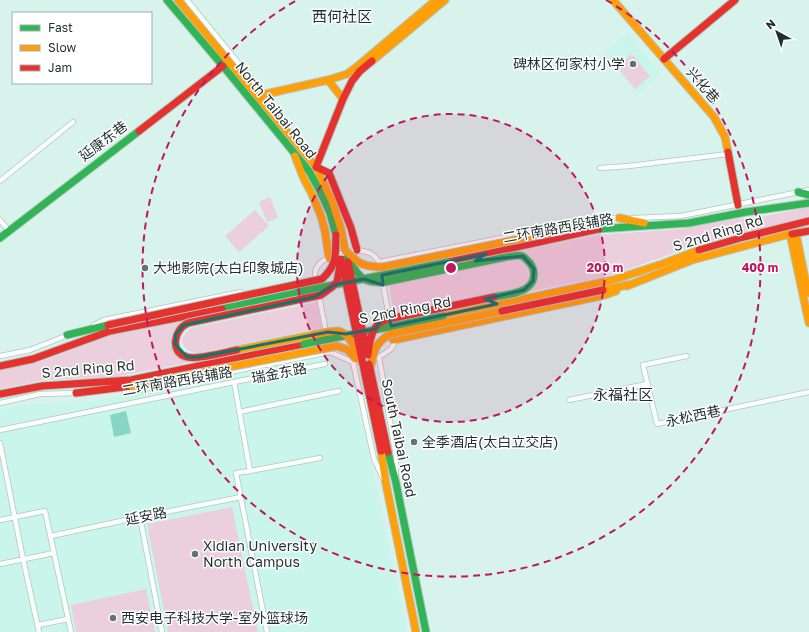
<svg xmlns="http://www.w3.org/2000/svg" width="809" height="632" viewBox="0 0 809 632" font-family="'Golos Text','Noto Sans SC',sans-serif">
  <rect width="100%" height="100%" fill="#d8f2ec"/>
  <!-- built -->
  <path fill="#caf5eb" d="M627,33L662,73L638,94L603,54Z
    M325,358L350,376L374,476L407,632H0V409L21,405L93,401Z"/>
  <!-- green -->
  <path fill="#ebcfdd" d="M632,54L650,76L635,89L614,63L617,60L620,63Z
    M270,197L278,218L267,222L259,202Z
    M809,207V219L736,236L701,243L610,276L527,292L533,261L530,256L520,251L598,235L680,229L729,220L766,216Z
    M255,210L269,226L239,252L225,236Z
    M517,259L524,261L531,268L529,282L520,288L394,314L389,284Z
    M317,302L322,328L197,353C187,352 179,345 184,335C186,332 189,330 191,328Z
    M181,322C178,326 174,330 172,335C168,347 182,358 191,362L115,377L43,380L0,389V370L40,362L112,335Z
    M232,507L258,632H168L147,524Z
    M146,589L155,632H76L71,605Z"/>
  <!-- water -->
  <path fill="#88d5c6" d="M126,411L131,433L114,437L110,415Z"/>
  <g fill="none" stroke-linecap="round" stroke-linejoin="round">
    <!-- street casing -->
    <g stroke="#b2c6c1" stroke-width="6">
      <path id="street" d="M187,0L258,87L257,96
        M600,168L629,166L728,154
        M0,181L73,122
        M633,218L681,216L809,190
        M0,220L9,231
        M594,220L602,218H620
        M357,250C368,252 373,252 379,262L394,344L391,349L379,357L353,362L330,352L315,276C315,274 315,272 316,269C322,255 344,254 357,250Z
        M379,262L547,229
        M94,325L104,320L241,292
        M0,356L30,350L68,335
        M687,356L643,365L657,424L809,392
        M379,357L396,456V474
        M353,362L374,459L383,478
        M234,382L250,471L236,473L267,632
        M125,391H134L330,352
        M569,400L647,384
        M0,403L40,394L77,393
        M239,412L339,391
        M0,430L234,382L325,364
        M0,443L23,559L39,632
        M250,471L320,458
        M140,517L162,632
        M0,520L45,511L71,632
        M51,536L140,517L241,497
        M0,564L54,553
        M38,625L68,619"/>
    </g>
    <!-- fast casing -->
    <g stroke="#b2c6c1" stroke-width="9">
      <path id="fast" d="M167,0L223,66L309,171L320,191L330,213L337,239
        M798,192L809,195
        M598,229L689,223L746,212L809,203
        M0,238L139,131
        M222,309L298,292
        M67,335L108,325
        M388,452L396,483L426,632"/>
    </g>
    <!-- slow casing -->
    <g stroke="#b2c6c1" stroke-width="9">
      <path id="slow" d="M178,0L316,167L332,201L341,229L345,250
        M613,0L714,117L725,137L728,152
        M372,61L445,0
        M328,80L343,99
        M257,96L328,80L347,74L359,65L436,0
        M295,156L304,179L311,192L321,216L325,231L329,258
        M619,218L644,223
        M796,234L808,293
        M627,286L692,260L790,234L809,323
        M603,290L632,284
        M443,316L613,280L662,264L699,250
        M393,340L605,295L616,291
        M381,451L386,484L416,632"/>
    </g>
    <!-- jam casing -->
    <g stroke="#b2c6c1" stroke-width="9">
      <path id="jam" d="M664,59L735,0
        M139,131L223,66
        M728,152L738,205
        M792,234L809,231
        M357,250L351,228L329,173L316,167L343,99L352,81L360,71L372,61
        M699,250L744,237L809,221
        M448,262L598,229
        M0,366L33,359L110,331L222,309
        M76,393L132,386
        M0,394L42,386L131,380L304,344"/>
    </g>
    <!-- street -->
    <use href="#street" stroke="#f9fdfc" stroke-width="4.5"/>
    <!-- fast -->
    <use href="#fast" stroke="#30b455" stroke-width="7"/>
    <!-- slow -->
    <use href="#slow" stroke="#ff9f0a" stroke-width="7"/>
    <!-- jam -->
    <use href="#jam" stroke="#e5322d" stroke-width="7"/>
    <!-- fast-bridge casing -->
    <g stroke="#b2c6c1" stroke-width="9" stroke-linecap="butt">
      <path id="fast-bridge" d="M347,258C359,276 362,284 385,282L506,257C511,257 517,254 522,256C524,257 525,258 527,260C535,267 537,279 528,287C519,294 505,295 494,297
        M298,292L448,262
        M304,344L443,316"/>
    </g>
    <!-- slow-bridge casing -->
    <g stroke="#b2c6c1" stroke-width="9" stroke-linecap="butt">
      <path id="slow-bridge" d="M345,250C359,264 363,267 383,267L598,223
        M237,350L328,332C331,332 335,331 338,331C350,333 358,354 363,364
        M370,369C374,351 374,344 390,334L502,311
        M132,386L337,346L348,350L356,359"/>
    </g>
    <!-- jam-bridge casing -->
    <g stroke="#b2c6c1" stroke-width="9" stroke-linecap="butt">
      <path id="jam-bridge" d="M348,262L367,352
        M342,264L381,451
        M502,311L603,290
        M108,325L322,279C338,264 335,255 336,235
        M237,350C226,352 196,360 187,357C169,353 174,329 188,323L321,295L332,287L337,282L341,259
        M368,355C369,344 371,328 381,322C385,320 390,319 394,318L494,297
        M369,364L388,452"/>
    </g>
    <!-- fast-bridge -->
    <use href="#fast-bridge" stroke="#30b455" stroke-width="7"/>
    <!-- slow-bridge -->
    <use href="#slow-bridge" stroke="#ff9f0a" stroke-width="7"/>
    <!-- jam-bridge -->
    <use href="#jam-bridge" stroke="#e5322d" stroke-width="7"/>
  </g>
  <!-- marked area -->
  <path fill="none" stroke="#0f766e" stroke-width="3" stroke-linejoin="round" d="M486,254L475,261L523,256L534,269L533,281L524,290L485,299L497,304L391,326L388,311L375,329L346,334L328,332L199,357H187L175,344L176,334L184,325L314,297L334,285L364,279L383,285L382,275Z"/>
  <!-- distance rings -->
  <circle cx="451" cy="268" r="154" fill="#c2185b" fill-opacity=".12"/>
  <g fill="none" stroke="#c2185b" stroke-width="2" stroke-dasharray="7 5">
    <circle cx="451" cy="268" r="154"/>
    <path d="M606 0A309 309 0 1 1 297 0"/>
  </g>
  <!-- markers -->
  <g fill="#607470" stroke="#fff" stroke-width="1.5">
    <circle cx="633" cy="64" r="4"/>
    <circle cx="145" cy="268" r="4"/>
    <circle cx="414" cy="442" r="4"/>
    <circle cx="195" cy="554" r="4"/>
    <circle cx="113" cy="618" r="4"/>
  </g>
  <g text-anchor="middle" stroke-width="3" stroke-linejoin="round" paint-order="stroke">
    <!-- poi labels -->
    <g font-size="14" fill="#1f302d" stroke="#fff" text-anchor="start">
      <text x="625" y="69" text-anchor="end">碑林区何家村小学</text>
      <text x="153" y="273">大地影院(太白印象城店)</text>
      <text x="422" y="447">全季酒店(太白立交店)</text>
      <text x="203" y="551">Xidian University<tspan x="203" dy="16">North Campus</tspan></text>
      <text x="121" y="623">西安电子科技大学-室外篮球场</text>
    </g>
    <!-- street labels -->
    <g font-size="14" fill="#1f302d" stroke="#fff">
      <text transform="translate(703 85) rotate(49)" y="5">兴化巷</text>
      <text transform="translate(276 110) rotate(51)" y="5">North Taibai Road</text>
      <text transform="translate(103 141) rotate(-37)" y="5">延康东巷</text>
      <text transform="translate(558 228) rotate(-10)" y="5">二环南路西段辅路</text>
      <text transform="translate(718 233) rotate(-17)" y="5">S 2nd Ring Rd</text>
      <text transform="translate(405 310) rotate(-11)" y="5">S 2nd Ring Rd</text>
      <text transform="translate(88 369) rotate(-5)" y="5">S 2nd Ring Rd</text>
      <text transform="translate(279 373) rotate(-11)" y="5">瑞金东路</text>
      <text transform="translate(177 381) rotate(-10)" y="5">二环南路西段辅路</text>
      <text transform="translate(693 416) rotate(-12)" y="5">永松西巷</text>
      <text transform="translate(399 438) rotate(78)" y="5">South Taibai Road</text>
      <text transform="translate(146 516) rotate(-11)" y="5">延安路</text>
    </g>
    <!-- neighbourhood labels -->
    <g font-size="15" fill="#1f302d" stroke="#fff">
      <text x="342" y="22">西何社区</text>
      <text x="623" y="400">永福社区</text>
    </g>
  </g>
  <circle cx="451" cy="268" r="6" fill="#c2185b" stroke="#fff" stroke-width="2"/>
  <g font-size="12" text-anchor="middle" font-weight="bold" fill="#c2185b" stroke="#fff" stroke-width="3" stroke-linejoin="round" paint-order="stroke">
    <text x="605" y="272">200 m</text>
    <text x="760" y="272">400 m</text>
  </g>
  <!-- legend -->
  <rect x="12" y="12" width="140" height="72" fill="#ffffff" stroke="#a5acab"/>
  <rect x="20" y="25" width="20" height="6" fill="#30b455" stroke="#a5acab"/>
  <text x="48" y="32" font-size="12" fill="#1f302d">Fast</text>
  <rect x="20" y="45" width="20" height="6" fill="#ff9f0a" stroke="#a5acab"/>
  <text x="48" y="52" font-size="12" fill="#1f302d">Slow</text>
  <rect x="20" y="65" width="20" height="6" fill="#e5322d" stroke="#a5acab"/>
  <text x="48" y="72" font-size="12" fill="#1f302d">Jam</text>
  <!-- north arrow -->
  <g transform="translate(777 32) rotate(320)" stroke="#ffffff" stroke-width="3" paint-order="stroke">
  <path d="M0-3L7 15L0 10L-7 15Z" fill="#1f302d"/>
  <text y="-6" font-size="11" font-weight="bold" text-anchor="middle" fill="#1f302d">N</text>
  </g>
</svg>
